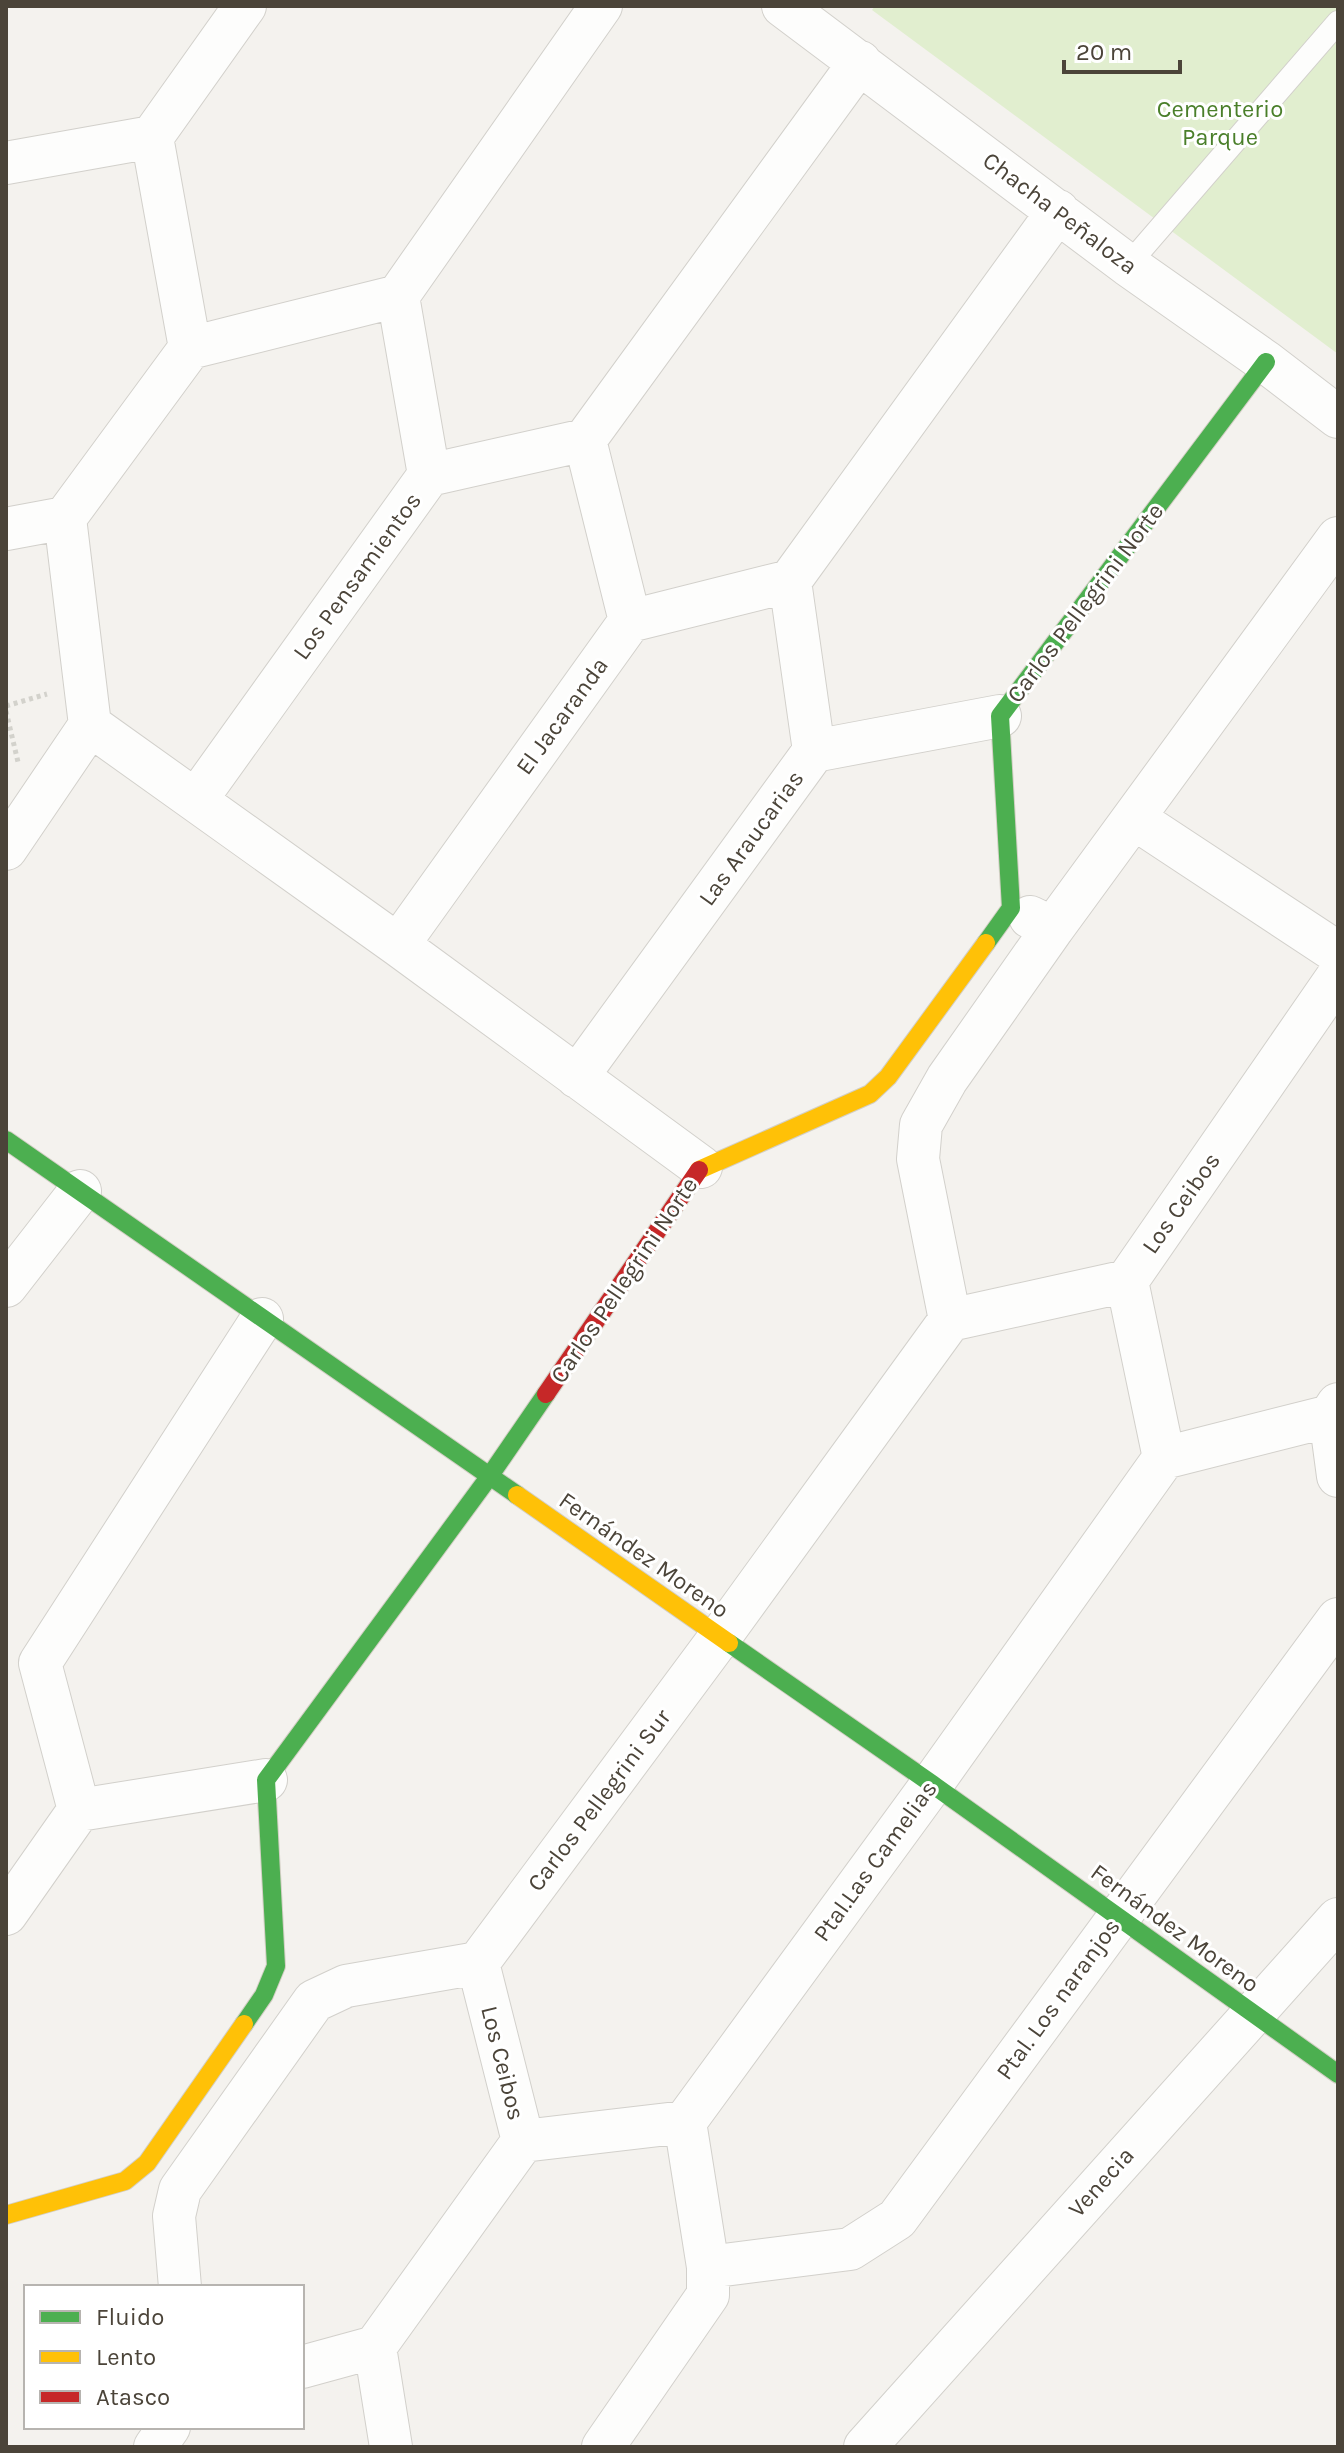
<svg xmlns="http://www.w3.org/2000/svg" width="1344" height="2453" viewBox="0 0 1344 2453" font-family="Karla,sans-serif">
  <rect width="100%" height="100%" fill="#f4f2ee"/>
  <!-- green -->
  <path fill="#e1eecf" d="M875,6H1338V354L872,10Z"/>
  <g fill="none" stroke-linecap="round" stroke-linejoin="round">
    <!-- lane casing -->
    <g stroke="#d2d0cb" stroke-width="24">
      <path id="lane" d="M1128,265L1338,22"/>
    </g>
    <!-- street casing -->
    <g stroke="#d2d0cb" stroke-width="44">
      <path id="street" d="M783,6L1128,265L1266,362L1338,417
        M152,137L190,348
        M6,163L152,137L245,6
        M429,475L585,440
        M6,529L65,518
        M630,621L585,440L860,62
        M90,725L398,945L701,1167
        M814,751L790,581L1058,211
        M196,800L429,475L398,296L601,6
        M1135,819L1338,953
        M6,849L90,725L65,518L190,348L398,296
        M1030,917L1053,928L1338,538
        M398,945L630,621L790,581
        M577,1077L814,751L1000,716
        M6,1286L80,1191
        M950,1320L1127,1281
        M1330,1416L1338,1476
        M1164,1458L1127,1281L1338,976
        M79,1810L40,1663L262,1319
        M79,1810L266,1780
        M6,1914L79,1810
        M478,1963L720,1637L950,1320L918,1159L921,1125L947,1079L1053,928
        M523,2141L685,2122
        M708,2267L850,2249L897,2219L1338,1619
        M180,2287L174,2216L180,2190L314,2001L346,1986L478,1963L523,2141L375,2347
        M375,2347L391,2447
        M302,2367L375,2347
        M155,2447L169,2427
        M603,2447L708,2295V2267L685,2122L932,1784L1164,1458L1330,1416L1338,1404
        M865,2447L1338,1919"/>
    </g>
    <!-- fast casing -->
    <g stroke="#d3cfc5" stroke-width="20">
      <path id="fast" d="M986,943L1011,908L1000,716L1266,362
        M6,1140L517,1495
        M729,1643L932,1784L1338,2074
        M244,2024L264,1995L276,1966L266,1780L489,1477L546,1394"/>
    </g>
    <!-- slow casing -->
    <g stroke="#d3cfc5" stroke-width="20">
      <path id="slow" d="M699,1170L870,1094L888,1077L986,943
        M517,1495L729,1643
        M6,2215L125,2181L147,2163L244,2024"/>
    </g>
    <!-- jam casing -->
    <g stroke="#d3cfc5" stroke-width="20">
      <path id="jam" d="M546,1394L699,1170"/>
    </g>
    <!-- path -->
    <path stroke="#d3d2cc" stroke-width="5" stroke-dasharray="4 4" stroke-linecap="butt" d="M6,706L47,694
      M6,711L18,762"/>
    <!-- lane -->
    <use href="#lane" stroke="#fdfdfc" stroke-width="22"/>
    <!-- street -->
    <use href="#street" stroke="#fdfdfc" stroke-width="42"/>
    <!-- fast -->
    <use href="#fast" stroke="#4caf50" stroke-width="18"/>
    <!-- slow -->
    <use href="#slow" stroke="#ffc107" stroke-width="18"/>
    <!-- jam -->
    <use href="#jam" stroke="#c62828" stroke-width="18"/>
  </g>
  <g text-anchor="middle" stroke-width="6" stroke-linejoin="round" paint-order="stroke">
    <!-- park labels -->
    <g font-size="24" fill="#4a7f2a" stroke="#fff">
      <text x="1220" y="117">Cementerio<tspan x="1220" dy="28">Parque</tspan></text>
    </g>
    <!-- street labels -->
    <g font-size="24" fill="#4b4439" stroke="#fff">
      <text transform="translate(1060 213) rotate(37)" y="8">Chacha Peñaloza</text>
      <text transform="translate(357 576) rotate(-54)" y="8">Los Pensamientos</text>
      <text transform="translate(1085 603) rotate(-53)" y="8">Carlos Pellegrini Norte</text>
      <text transform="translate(562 716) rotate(-54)" y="8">El Jacaranda</text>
      <text transform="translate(751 838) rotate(-54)" y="8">Las Araucarias</text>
      <text transform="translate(1181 1203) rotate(-55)" y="8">Los Ceibos</text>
      <text transform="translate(624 1280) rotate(-56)" y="8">Carlos Pellegrini Norte</text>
      <text transform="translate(644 1555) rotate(35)" y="8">Fernández Moreno</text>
      <text transform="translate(599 1800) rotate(-53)" y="8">Carlos Pellegrini Sur</text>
      <text transform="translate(875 1861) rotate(-54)" y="8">Ptal.Las Camelias</text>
      <text transform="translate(1175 1928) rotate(36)" y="8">Fernández Moreno</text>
      <text transform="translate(1058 1999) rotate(-54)" y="8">Ptal. Los naranjos</text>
      <text transform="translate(503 2063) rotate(76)" y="8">Los Ceibos</text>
      <text transform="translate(1101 2182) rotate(-48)" y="8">Venecia</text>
    </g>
  </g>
  <!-- border -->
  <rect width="1344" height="2453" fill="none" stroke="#4b4439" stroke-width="16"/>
  <!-- legend -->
  <rect x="24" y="2285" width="280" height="144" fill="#ffffff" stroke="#b7b4b0" stroke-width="2"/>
  <rect x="40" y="2311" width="40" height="12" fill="#4caf50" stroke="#b7b4b0" stroke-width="2"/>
  <text x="96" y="2325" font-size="24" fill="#4b4439">Fluido</text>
  <rect x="40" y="2351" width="40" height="12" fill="#ffc107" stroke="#b7b4b0" stroke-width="2"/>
  <text x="96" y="2365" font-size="24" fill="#4b4439">Lento</text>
  <rect x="40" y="2391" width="40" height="12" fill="#c62828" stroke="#b7b4b0" stroke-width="2"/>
  <text x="96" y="2405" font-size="24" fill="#4b4439">Atasco</text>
  <!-- scale -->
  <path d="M1064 60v12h116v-12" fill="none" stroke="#4b4439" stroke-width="4"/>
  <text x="1076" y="60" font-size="24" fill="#4b4439" stroke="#ffffff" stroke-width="6" paint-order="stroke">20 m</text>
</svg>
